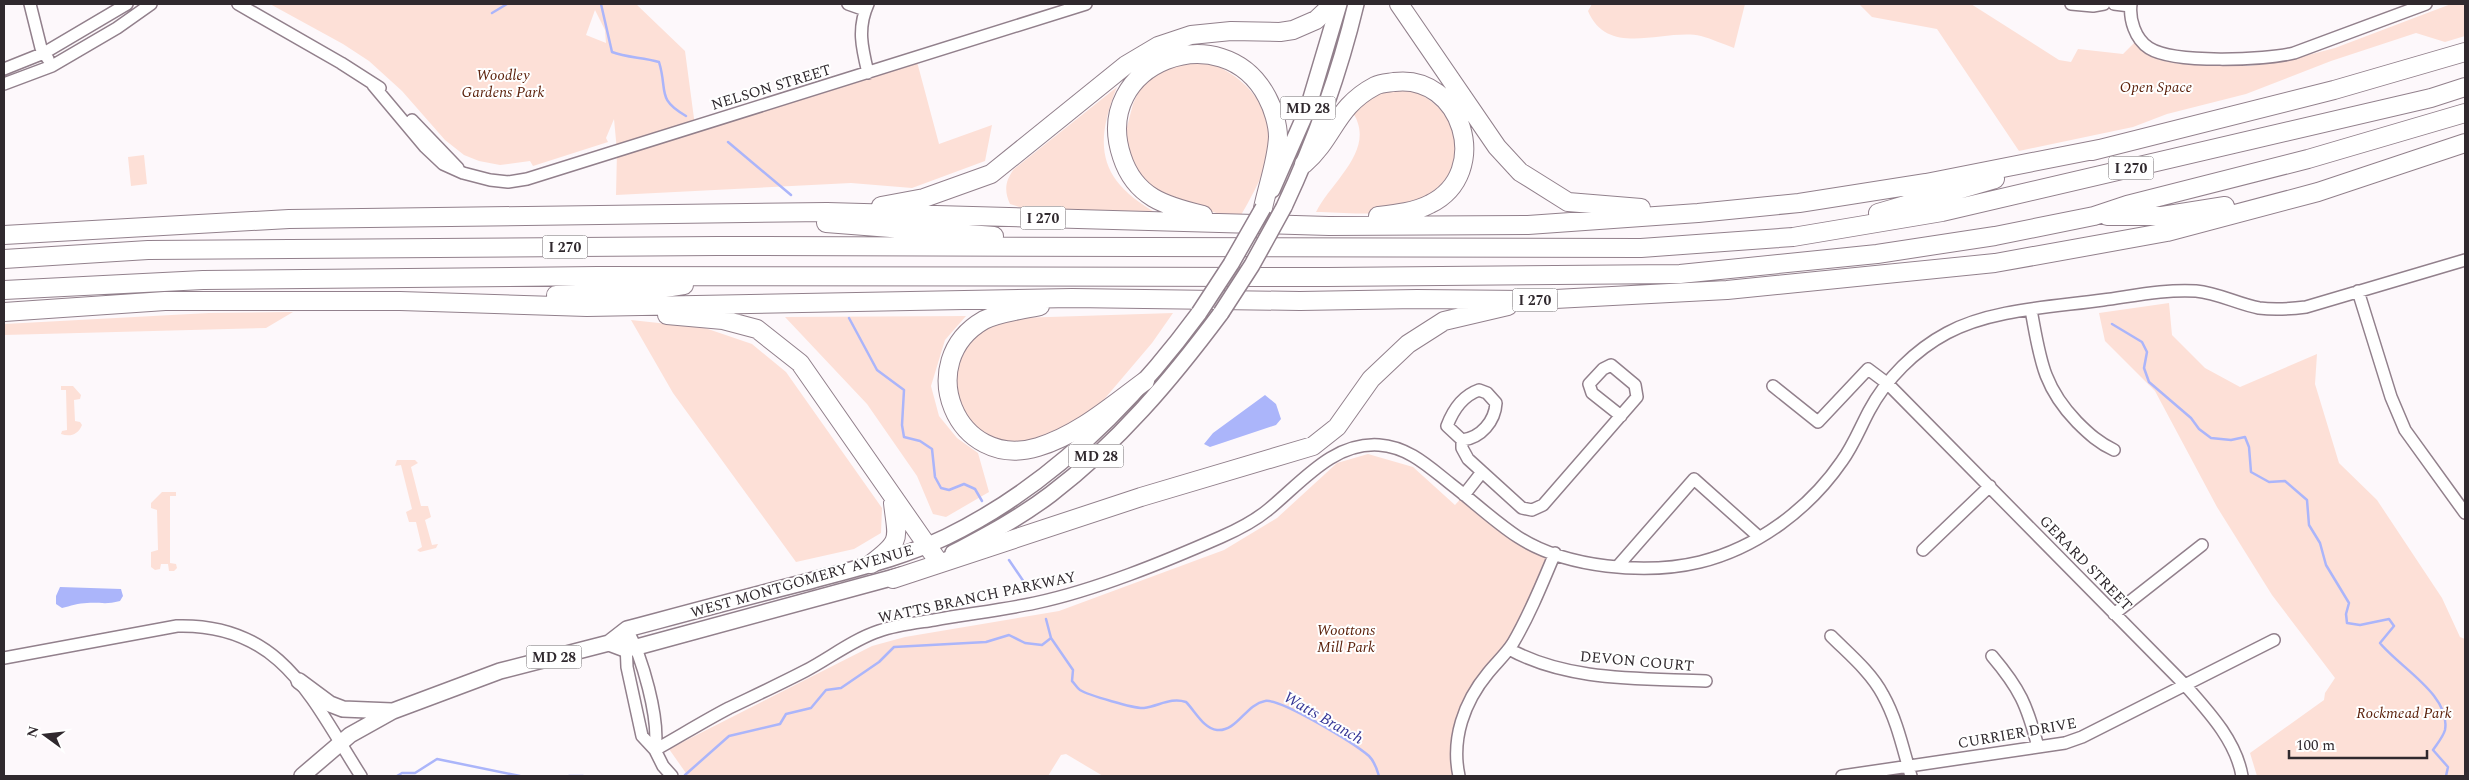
<svg xmlns="http://www.w3.org/2000/svg" width="2469" height="780" viewBox="0 0 2469 780" font-family="Spectral,serif">
  <rect width="100%" height="100%" fill="#fdf8fb"/>
  <!-- green -->
  <path fill="#fde0d7" fill-rule="evenodd" d="M270,4H636L685,51L695,126L916,58L939,144L992,125L985,161L912,188L851,183L616,195L617,151L614,119L606,138L608,142L533,166L530,161L500,165L479,161L464,155L445,140L402,91L369,61L343,44ZM595,10L605,30L606,43L586,35Z
    M1592,4H1745L1734,48C1723,44 1712,39 1701,36C1665,28 1608,59 1588,11Z
    M1859,4H1971L2059,60L2071,62L2078,49L2123,54L2136,41L2149,54L2160,60L2180,64L2248,66L2281,62L2335,48L2451,4H2465V36L2445,42L2416,33L2331,61L2246,94L2167,114L2133,127L2019,151L1937,29L1872,17Z
    M1204,61C1241,73 1271,102 1269,145C1268,170 1251,197 1239,219L1183,204L1160,194L1144,182L1127,147V127L1133,104L1141,86L1170,65Z
    M1117,87C1093,147 1099,181 1158,214L1026,209L1010,204C1004,191 1005,181 1014,169Z
    M1411,89C1486,126 1463,195 1389,211C1368,216 1338,212 1316,212C1332,180 1379,148 1351,110L1374,92Z
    M144,155L147,184L131,186L128,157Z
    M2169,303L2172,335L2205,368L2240,387L2317,354L2315,384L2339,463L2377,500L2442,598L2460,637L2465,639V776H2257L2250,753L2324,700L2325,693L2335,678L2272,595L2217,507L2155,391L2105,341L2099,313Z
    M293,312L266,328L4,335V324L209,313Z
    M1173,313L1152,343L1101,403L1081,418L1055,433L1030,441L1008,442L991,438L976,430L957,401L956,363L969,340L986,328L1018,318Z
    M966,316L945,340L931,386L939,416L957,438L978,453L989,492L946,517L933,514L917,476L867,404L785,317Z
    M631,320L705,328L752,344L786,372L882,508L881,533L854,549L796,562L673,393Z
    M61,386H73L81,395L80,399L74,400L75,421L80,422L82,425C78,435 70,437 61,434L62,431L67,430L66,390H61Z
    M1368,454L1413,467L1455,505L1464,495L1516,536L1555,553L1529,617L1463,716L1459,776H1103L1066,754L1061,755L1048,776H688L669,749L872,646L905,637L1059,611L1224,550L1277,518L1337,463Z
    M397,460H415L418,463L411,467L421,506H428L431,517L425,520L432,545L438,544L436,548L420,552L417,550L422,547L416,522H409L406,512L412,509L401,465L395,466Z
    M176,492V496H170V563L176,564L177,568L174,571H169L168,564H161L160,569L155,570L151,567V552L158,550L157,510L151,508V503L162,492Z"/>
  <!-- water -->
  <path fill="#abb5fa" d="M1265,395L1276,404L1281,419L1276,425L1210,447L1204,444L1213,433Z
    M60,587L121,589L123,596L120,601C105,605 101,602 87,603C79,603 70,606 62,608L56,604V596Z"/>
  <g fill="none" stroke-linecap="round" stroke-linejoin="round">
    <!-- stream -->
    <path stroke="#abb5fa" stroke-width="2.5" d="M601,4L612,52C627,58 643,57 659,62C668,91 656,99 686,116
      M492,13L507,4
      M728,142L791,195
      M849,318L877,370L904,390L902,425L904,437L920,441L932,449L935,477L941,488L949,490L964,484L975,489L982,501
      M2112,324L2142,342L2147,352L2144,368L2149,382L2191,418L2199,429L2211,438L2231,440L2245,437L2249,447L2251,472L2269,482L2285,481L2307,500L2309,525L2320,543L2326,565L2349,603L2346,614L2347,623L2360,625L2389,619L2394,626L2380,643C2399,667 2451,695 2445,730C2443,737 2437,744 2433,750L2448,767L2446,776
      M1009,560L1028,588
      M1046,619L1051,638L1073,670L1072,681C1075,684 1077,688 1080,690C1088,695 1135,709 1144,708C1159,706 1171,697 1186,702C1195,711 1204,729 1217,730C1237,732 1246,704 1265,701C1281,698 1355,744 1369,756C1374,761 1377,769 1379,776
      M685,775L729,736L780,724L786,714L811,708L826,690L841,688L879,662L894,647L986,642L1009,635L1025,643L1042,645L1051,638
      M397,776L402,773H415L437,759L520,776
      M569,776H583"/>
    <!-- minor casing -->
    <g stroke="#92808c" stroke-width="14">
      <path id="minor" d="M30,4L41,48L48,59
        M238,4L341,63L380,88
        M848,4L865,10
        M2071,4L2093,6L2104,4
        M2114,4L2130,6
        M2131,4C2129,19 2135,39 2149,48C2174,64 2265,60 2294,53L2426,4
        M4,69L44,53L127,4
        M868,73C862,48 857,28 868,4
        M4,84L52,66L117,28L151,4
        M373,85L425,147L443,164L463,173L490,180L508,182L527,179L1086,4
        M412,120L458,168
        M2358,291L2391,397L2405,430L2465,513
        M2031,310C2040,357 2042,386 2077,422C2089,434 2099,443 2114,450
        M1773,386L1818,422L1868,369L1888,384L2186,686C2209,712 2236,741 2242,776
        M1462,440C1481,438 1495,421 1496,403L1487,393L1479,390C1462,396 1453,410 1447,426L1462,440V448L1468,459L1522,508L1532,510L1543,505L1637,397L1635,385L1611,365L1603,369L1589,384L1592,393L1621,416
        M1464,495L1482,472
        M1923,550L1990,486
        M1617,567L1694,479L1759,537
        M2114,614L2202,545
        M627,629C642,657 660,718 655,750
        M1831,636C1849,654 1871,672 1883,695C1897,720 1903,749 1911,776
        M626,643L627,667L642,736L655,750L663,766L672,776
        M1509,649C1569,682 1641,678 1706,681
        M1992,656C2020,689 2027,705 2038,747
        M4,658L177,626C282,623 312,700 361,776
        M655,750C680,736 704,721 729,708C754,696 780,684 805,671C830,658 852,640 879,631C896,625 915,623 934,620C967,614 1002,610 1035,603C1096,590 1164,562 1221,537C1237,530 1256,520 1269,509C1302,482 1333,442 1379,445C1409,447 1429,467 1452,485C1474,502 1495,522 1518,537C1566,568 1646,575 1700,562C1757,548 1809,509 1842,461C1853,446 1860,428 1869,411C1886,379 1915,350 1947,333C1991,309 2054,307 2103,300C2133,296 2165,289 2196,291C2218,293 2238,304 2259,308C2275,310 2290,309 2306,307L2465,260
        M1459,776C1451,739 1464,702 1488,673C1496,663 1506,654 1513,643C1530,614 1542,584 1555,553
        M1842,776L2065,743L2082,737L2274,640"/>
    </g>
    <!-- major casing -->
    <g stroke="#92808c" stroke-width="18">
      <path id="major" d="M1272,190L1308,108L1339,4
        M1284,207C1315,141 1339,75 1356,4
        M953,553C987,535 1021,517 1051,494C1118,443 1171,380 1221,313
        M609,643L625,649L637,647L902,575
        M299,681L330,704L343,709L392,711
        M302,776L350,735L393,711L500,671L609,643L627,629C687,613 746,597 806,582C853,569 902,558 946,537C1049,487 1132,404 1199,313"/>
    </g>
    <!-- highway casing -->
    <g stroke="#92808c" stroke-width="20">
      <path id="highway" d="M1399,4L1497,147L1520,172L1568,202L1641,208
        M2092,151L2334,90L2465,52
        M1304,164C1335,137 1335,107 1375,86C1381,83 1388,83 1394,82C1462,73 1493,173 1430,204C1415,212 1396,214 1378,216
        M881,206L924,198L991,174L1126,65L1158,46L1191,35L1231,31L1280,32L1293,30L1316,20L1333,4
        M1878,213L1995,179
        M1203,215C1165,206 1135,197 1122,157C1090,63 1223,13 1267,97C1273,108 1278,125 1278,137C1277,160 1268,185 1263,208
        M2107,216H2162L2225,206
        M826,223L994,236
        M4,235L289,219L827,212L1329,226L1528,225L1698,213L1799,203L1926,183L2104,148
        M4,259L148,250L717,246L1641,248L1793,237L1942,212L2431,98L2465,87
        M4,290L203,280L598,276L1327,277L1680,274L1877,254L1995,236L2094,216L2127,205L2308,159L2465,113
        M556,295L639,292L684,285
        M1040,306C1023,310 1000,312 984,320C912,361 956,472 1038,447C1078,435 1111,406 1145,381
        M4,312L165,301H400L587,307L1072,298L1300,301L1417,299L1536,300L1727,290L1995,263L2167,232L2318,192L2465,143
        M667,315L723,320L757,329L800,363L938,561
        M871,564C903,540 897,539 893,503
        M893,579L1141,497L1313,446L1337,427L1371,379L1408,344L1444,321L1508,306"/>
    </g>
    <!-- minor -->
    <use href="#minor" stroke="#fff" stroke-width="11"/>
    <!-- major -->
    <use href="#major" stroke="#fff" stroke-width="15"/>
    <!-- highway -->
    <use href="#highway" stroke="#fff" stroke-width="18"/>
    <!-- major-bridge casing -->
    <g stroke="#92808c" stroke-width="18" stroke-linecap="butt">
      <path id="major-bridge" d="M1199,313L1231,264L1263,208
        M1221,313L1252,265L1284,207"/>
    </g>
    <!-- major-bridge -->
    <use href="#major-bridge" stroke="#fff" stroke-width="15"/>
  </g>
  <g text-anchor="middle" stroke-width="4" stroke-linejoin="round" paint-order="stroke">
    <!-- shield labels -->
    <g fill="#fff" stroke="#6e696d" stroke-width="1">
      <rect x="1280.5" y="96.5" width="55" height="23" rx="4"/>
      <rect x="2108.5" y="156.5" width="45" height="23" rx="4"/>
      <rect x="1020.5" y="206.5" width="45" height="23" rx="4"/>
      <rect x="542.5" y="235.5" width="45" height="23" rx="4"/>
      <rect x="1512.5" y="288.5" width="45" height="23" rx="4"/>
      <rect x="1068.5" y="444.5" width="55" height="23" rx="4"/>
      <rect x="526.5" y="645.5" width="55" height="23" rx="4"/>
    </g>
    <g font-size="14" font-weight="bold" fill="#30292e">
      <text x="1308" y="113">MD 28</text>
      <text x="2131" y="173">I 270</text>
      <text x="1043" y="223">I 270</text>
      <text x="565" y="252">I 270</text>
      <text x="1535" y="305">I 270</text>
      <text x="1096" y="461">MD 28</text>
      <text x="554" y="662">MD 28</text>
    </g>
    <!-- park labels -->
    <g font-size="15" font-style="italic" fill="#5c220c" stroke="#fff">
      <text x="503" y="80">Woodley<tspan x="503" dy="17">Gardens Park</tspan></text>
      <text x="2156" y="92">Open Space</text>
      <text x="1346" y="635">Woottons<tspan x="1346" dy="17">Mill Park</tspan></text>
      <text x="2404" y="718">Rockmead Park</text>
    </g>
    <!-- street labels -->
    <g font-size="15" fill="#30292e" stroke="#fff">
      <text transform="translate(771 87) rotate(-17)" y="5">NELSON STREET</text>
      <text transform="translate(2086 563) rotate(46)" y="5">GERARD STREET</text>
      <text transform="translate(802 581) rotate(-16)" y="5">WEST MONTGOMERY AVENUE</text>
      <text transform="translate(977 597) rotate(-12)" y="5">WATTS BRANCH PARKWAY</text>
      <text transform="translate(1637 661) rotate(5)" y="5">DEVON COURT</text>
      <text transform="translate(2017 733) rotate(-10)" y="5">CURRIER DRIVE</text>
    </g>
    <!-- water labels -->
    <g font-size="16" font-style="italic" fill="#363696" stroke="#fff">
      <text transform="translate(1324 717) rotate(30)" y="6">Watts Branch</text>
    </g>
  </g>
  <!-- border -->
  <rect width="2469" height="780" fill="none" stroke="#30292e" stroke-width="10"/>
  <!-- north arrow -->
  <g transform="translate(45 735) rotate(285)" stroke="#ffffff" stroke-width="4" paint-order="stroke">
  <path d="M0-4L9 19L0 12L-9 19Z" fill="#30292e"/>
  <text y="-8" font-size="14" font-weight="bold" text-anchor="middle" fill="#30292e">N</text>
  </g>
  <!-- scale -->
  <path d="M2289 750v8h138v-8" fill="none" stroke="#30292e" stroke-width="2.5"/>
  <text x="2296" y="750" font-size="15" fill="#30292e" stroke="#ffffff" stroke-width="4" paint-order="stroke">100 m</text>
</svg>
